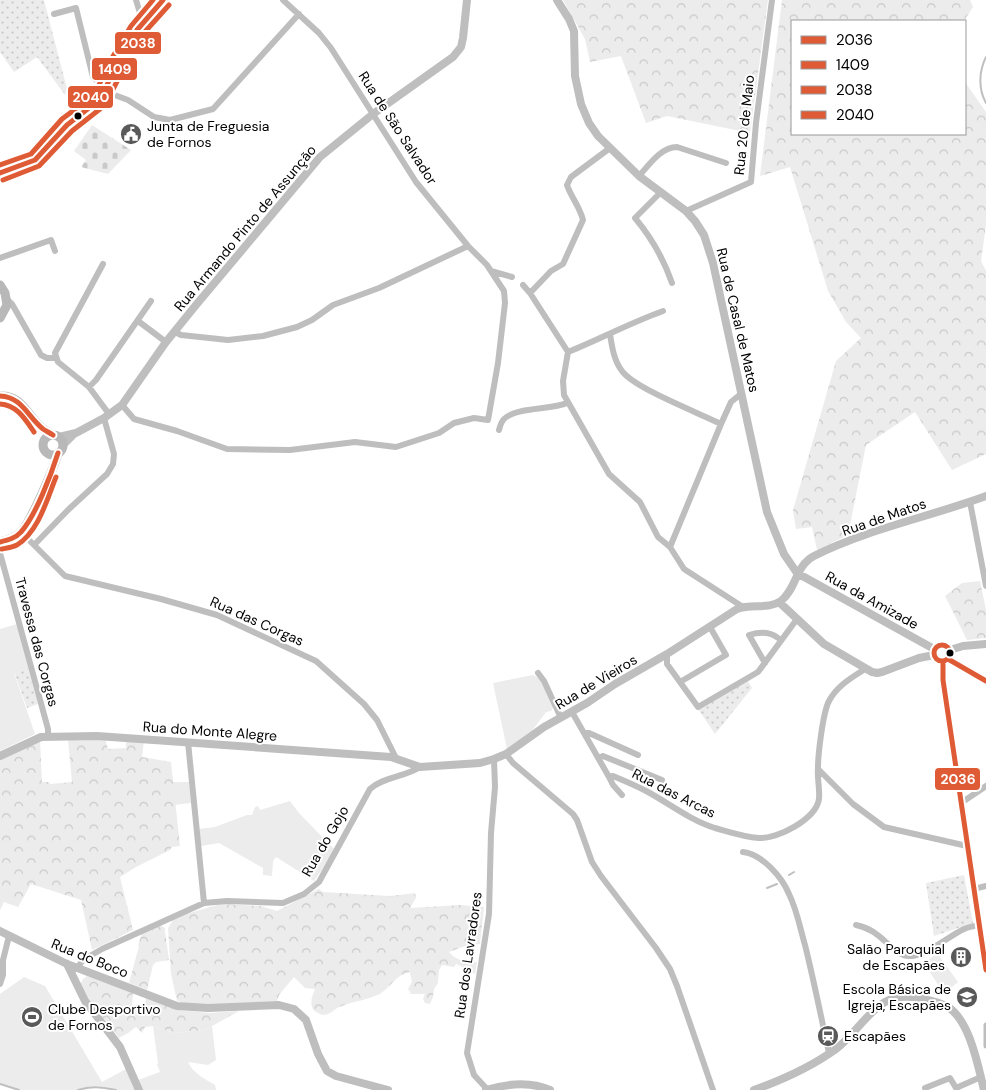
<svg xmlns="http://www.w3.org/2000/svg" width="986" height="1090" viewBox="0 0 986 1090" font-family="'DM Sans',sans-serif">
  <defs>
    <pattern id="forest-crowns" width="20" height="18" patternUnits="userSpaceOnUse" patternTransform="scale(1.25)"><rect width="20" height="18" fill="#ececec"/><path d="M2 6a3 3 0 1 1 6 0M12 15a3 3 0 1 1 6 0" fill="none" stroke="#c9c9c9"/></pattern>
    <pattern id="cemetery-stones" width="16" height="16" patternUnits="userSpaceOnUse" patternTransform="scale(1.25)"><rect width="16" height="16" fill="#ececec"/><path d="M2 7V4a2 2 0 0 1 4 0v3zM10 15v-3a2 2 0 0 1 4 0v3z" fill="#c9c9c9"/></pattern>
    <pattern id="park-dots" width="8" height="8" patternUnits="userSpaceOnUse" patternTransform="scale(1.25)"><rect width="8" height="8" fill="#ececec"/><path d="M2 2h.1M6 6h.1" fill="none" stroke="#c9c9c9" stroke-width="1.8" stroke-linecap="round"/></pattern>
  </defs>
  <rect width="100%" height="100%" fill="#fff"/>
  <!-- grass -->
  <path fill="#ececec" d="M17,624L28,668L14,673L35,734L0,751V629Z
    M533,675L542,680L554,707L551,711L546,712L532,731L507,749L493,683Z
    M173,782H189L191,803L175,805Z
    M290,801L299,813L334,849L326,864L314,881L276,857L273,861L272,876L263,875V868L219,843L201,846L199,829L215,827L247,815H252L255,807L258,806L260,810Z
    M937,953L958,982L944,994L924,963Z
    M24,977L45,986L102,1082L126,1069L136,1090C129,1090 122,1090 115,1090C101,1089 91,1086 78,1090H18L0,1084V994Z
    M153,1026L174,1033L205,1030L212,1026L216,1060L208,1065L188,1062C193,1073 205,1079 215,1085L216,1090H143L138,1080L160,1072L157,1064L158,1063Z"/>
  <!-- forest -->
  <path fill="url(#forest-crowns)" d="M563,0H768L750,133L667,116L646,123L621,56L590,62L585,39Z
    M782,0H970L973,7L964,21H792V134H965V82L986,112V225L981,261L986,271V454L952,470L915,412L866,445L848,535L817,550L812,527L796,529L793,510L836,361L861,338L846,322L828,291L790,167L760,176Z
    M980,581L986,610V638L967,640L945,596L962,583Z
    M105,738L108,749L126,748V740L144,741L142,757L171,762L180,846L172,847L170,850L136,867L120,877L133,930L92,950L81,900L31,884L18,907L4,902L0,910V759L40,741L42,782H49L50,784L72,782L68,740Z
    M319,889L323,892L390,896L415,893L416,898L410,908L460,905L484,907L480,944L462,947L449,952C456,961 466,962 477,962L475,974C468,972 464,966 456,964L454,967L442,965L439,970L438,983L434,989L433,997L430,1004L425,1003L423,999L425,994H411L408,989L412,982L410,972C395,975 392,987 379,994C368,1000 354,1001 342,1006C332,1009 329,1019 318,1013C315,1011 313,1010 312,1007C310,1000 313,994 315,989L305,988L294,977L279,995L277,1001L205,1005H194L177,1001L171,974L168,928L173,920L179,916L221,904L261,906L277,911Z
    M160,925L165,928V931L169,960L156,962L153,965L147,990L129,983L139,946L138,945L142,933Z
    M87,976L133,992L132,1007L145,1014L146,997L179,1010L209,1013L239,1011L205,1030L174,1033L153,1026L145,1027L142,1033L136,1027L128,1033L119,1038L89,1001L80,985L83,979Z"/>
  <!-- cemetery -->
  <path fill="url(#cemetery-stones)" d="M92,125L131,150L108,174L81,167L86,160L74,151Z"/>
  <!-- park -->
  <path fill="url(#park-dots)" d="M0,0H44L67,89L65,95L37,57L14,72L0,52Z
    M28,668L38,704L27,708L14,672Z
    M748,681L752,688L715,734L698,709Z
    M964,875L973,923L934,936L926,883Z"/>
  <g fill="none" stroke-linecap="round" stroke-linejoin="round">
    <!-- stream -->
    <path stroke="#bfbfbf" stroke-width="2" d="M986,57C979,71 978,89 986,103
      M789,875L794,872
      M767,888L777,884
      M0,1084L19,1090
      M78,1090C91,1086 102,1087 116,1090"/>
    <!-- pedestrian -->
    <path stroke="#bebebe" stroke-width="5" d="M986,1025V1046"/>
    <!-- minor -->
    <path stroke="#bebebe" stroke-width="6" d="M136,0L143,23
      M54,14L76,8L93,77L105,89
      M104,91L128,100L154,117L170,120L213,109L299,14
      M639,176C649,165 661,147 677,147L726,163
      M660,193L635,218C651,237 664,260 672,283
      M686,211L751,182L756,123L772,0
      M0,258L51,240L55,251
      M103,264L55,353L58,362L89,387L109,414
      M491,271L512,277
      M523,285L530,293L568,352L563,381L564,395L609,474L640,502L658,537L670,547L684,569L743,607
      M530,293L551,271L563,264L583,220C580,207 571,197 567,185L571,177L610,148
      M7,299L12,304L41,355L47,358H55
      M138,321L166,342
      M175,332L181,335L228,340L263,336L297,327L312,320L333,305L379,288L468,246
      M610,334C612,347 614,361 622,371C634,388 699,413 721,424
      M568,352C600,339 630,323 663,311
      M89,387L96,380L151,301
      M122,405L134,419L177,431L227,449L290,450L355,442L396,447L439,433L454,423L474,418L488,420L498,363L505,303L504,291L487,265L468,246L416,182L331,48L319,33L283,0
      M499,430C500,426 501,422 504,419C516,407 551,410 567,403
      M970,502L986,586
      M21,532L65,576L161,599L217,615L316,661L364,704L377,720L396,758
      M34,545L69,509L107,474L113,464L114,454L104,418
      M670,547L721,424L731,402L742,393
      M0,553L48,729V737
      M667,654V664L698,707L758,672L797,619
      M948,659L986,681
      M943,662V680L986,970
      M765,663L749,635C759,632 769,631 778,638
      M538,673L544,681L561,718
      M680,682L726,655L710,627
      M572,712L609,777L613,776C625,781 637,786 648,792C670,804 690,820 715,828C729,832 744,837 759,838C778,839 816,819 819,799C820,789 817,778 818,768C818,754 823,712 829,701C837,686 851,678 865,669
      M584,733H589L638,755
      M188,742L204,903
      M506,754L513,763L573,814L577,820L592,862L601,876L656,948L670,969L677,986L713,1090
      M598,758L603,756L662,780
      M818,769L853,804L884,827L967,846
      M609,777L613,785L622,795
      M961,803L986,786
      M743,852C762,854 782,877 789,894C797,910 800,928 805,945C814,981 821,1017 829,1053
      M974,889L986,886
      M856,925C877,929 885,944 901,954C918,964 948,936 964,929C968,927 974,926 979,925
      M78,967L83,960L102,949L204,903L227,901L283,903L304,894L319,882L370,789C383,777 405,777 420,767
      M0,984L3,975V960L9,936
      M925,1088L950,1078L956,1088
      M487,1089L474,1075L467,1053L489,914L491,833L495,787L494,759
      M957,1090L956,1088L981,1077"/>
    <!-- tertiary -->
    <path stroke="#bebebe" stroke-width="8" d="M557,0L569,19L574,31L575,76L581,104L589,123L598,136L639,176L686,211L695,221L704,235L713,263L767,512L784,554L797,573L934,649
      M59,437L76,433L104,418L122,405L166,342L196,305L320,157L373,114L453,57L461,47L463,38L467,0
      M63,445L74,434
      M779,602L824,644L872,672L877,673L882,672L919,658L934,655
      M934 653a8 8 0 1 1 16 0a8 8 0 1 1-16 0Z
      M950,650L963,646L986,644
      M0,756L41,737L97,736L391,757L420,767L480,763L494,759L506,754L544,727L587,703L615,684L667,654L737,609C751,603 768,610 781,601C797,588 795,566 814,556C868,529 929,517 986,496
      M0,931L67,964L177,1006L208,1008L279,1005L294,1009L306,1020L318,1054L327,1071L336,1076L388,1090
      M67,964L85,1001L120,1047L139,1090
      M486,1090C506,1084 530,1081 550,1090
      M754,1090C782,1080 811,1067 836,1049C854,1036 866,1013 885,1002C895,996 908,996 919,998C928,1000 940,1002 948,1007C970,1021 978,1066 984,1090"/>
    <!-- secondary -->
    <path stroke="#b8b8b8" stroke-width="9" d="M0,173L35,160L67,125L94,104L104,91L118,62L137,30L163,0
      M0,285L5,293L7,305L0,318
      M0,396C21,395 26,413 40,426C43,430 49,432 53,435
      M43 445a10 10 0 1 1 20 0a10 10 0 1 1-20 0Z
      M0,542C8,540 15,538 21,532C31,521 54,468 58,453"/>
    <!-- bus-1 casing -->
    <g stroke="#fff" stroke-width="9">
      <path id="bus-1" d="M934 653a8 8 0 1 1 16 0a8 8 0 1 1-16 0Z
        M948,659L986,681
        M943,662V680L986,970"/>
    </g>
    <!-- bus-2 casing -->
    <g stroke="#fff" stroke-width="9">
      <path id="bus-2" d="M0,173L35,160L67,125L94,104L104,91L118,62L137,30L163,0
        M0,396C22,397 27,416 43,429C46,431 50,433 53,435
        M0,542C8,540 16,538 21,532C36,515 51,475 58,453"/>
    </g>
    <!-- bus-3 casing -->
    <g stroke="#fff" stroke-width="9">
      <path id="bus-3" d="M3,180L39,166L72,131L100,109L110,95L125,66L143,34L169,5
        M0,404C17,405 25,419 34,432
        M2,549C7,548 13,547 17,545C39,531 47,499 56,477"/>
    </g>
    <!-- bus-4 casing -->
    <g stroke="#fff" stroke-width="9">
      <path id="bus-4" d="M0,165L31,154L62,119L89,99L98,87L112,58L131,26L153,0"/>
    </g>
    <!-- bus-1 -->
    <use href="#bus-1" stroke="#df5b35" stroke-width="5"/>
    <!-- bus-2 -->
    <use href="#bus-2" stroke="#df5b35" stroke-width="5"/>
    <!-- bus-3 -->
    <use href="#bus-3" stroke="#df5b35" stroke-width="5"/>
    <!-- bus-4 -->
    <use href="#bus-4" stroke="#df5b35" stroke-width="5"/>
  </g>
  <!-- icons -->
  <defs>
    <g id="civic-disc" transform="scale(1.125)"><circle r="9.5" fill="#595959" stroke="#fff"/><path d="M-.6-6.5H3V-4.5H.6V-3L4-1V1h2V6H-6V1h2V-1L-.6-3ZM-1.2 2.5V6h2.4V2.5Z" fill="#fff"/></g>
    <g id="building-disc" transform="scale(1.125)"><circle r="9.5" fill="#595959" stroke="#fff"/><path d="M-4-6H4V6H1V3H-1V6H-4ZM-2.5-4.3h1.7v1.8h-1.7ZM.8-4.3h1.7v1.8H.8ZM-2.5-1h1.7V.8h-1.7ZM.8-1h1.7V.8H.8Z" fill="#fff"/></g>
    <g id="school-disc" transform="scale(1.125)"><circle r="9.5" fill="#595959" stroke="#fff"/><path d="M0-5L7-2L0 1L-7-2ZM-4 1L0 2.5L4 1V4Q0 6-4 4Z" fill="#fff"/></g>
    <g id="stadium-disc" transform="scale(1.125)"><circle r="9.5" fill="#595959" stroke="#fff"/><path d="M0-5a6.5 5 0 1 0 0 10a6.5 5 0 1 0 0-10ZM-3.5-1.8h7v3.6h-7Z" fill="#fff"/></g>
    <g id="station-disc" transform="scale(1.125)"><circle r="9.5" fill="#595959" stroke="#fff"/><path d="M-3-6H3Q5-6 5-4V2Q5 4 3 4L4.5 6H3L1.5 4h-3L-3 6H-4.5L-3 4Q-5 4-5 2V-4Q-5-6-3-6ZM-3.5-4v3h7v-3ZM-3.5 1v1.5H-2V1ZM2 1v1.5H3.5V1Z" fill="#fff"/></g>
  </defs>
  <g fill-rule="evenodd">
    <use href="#civic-disc" x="131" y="134"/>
    <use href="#building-disc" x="961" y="957"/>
    <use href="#school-disc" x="967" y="997"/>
    <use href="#stadium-disc" x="32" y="1017"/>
    <use href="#station-disc" x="828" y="1036"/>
  </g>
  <!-- markers -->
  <g fill="#000" stroke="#fff" stroke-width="2">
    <circle cx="78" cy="116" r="4.5"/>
    <circle cx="950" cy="653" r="4.5"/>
  </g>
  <g text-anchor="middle" stroke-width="4" stroke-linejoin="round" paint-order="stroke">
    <!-- street labels -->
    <g font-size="14" fill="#000" stroke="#fff">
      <text transform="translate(744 125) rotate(-84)" y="5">Rua 20 de Maio</text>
      <text transform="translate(398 128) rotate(57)" y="5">Rua de São Salvador</text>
      <text transform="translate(245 228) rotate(-50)" y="5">Rua Armando Pinto de Assunção</text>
      <text transform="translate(738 320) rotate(77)" y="5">Rua de Casal de Matos</text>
      <text transform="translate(884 517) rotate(-19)" y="5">Rua de Matos</text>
      <text transform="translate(872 600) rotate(29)" y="5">Rua da Amizade</text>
      <text transform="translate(257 621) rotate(24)" y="5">Rua das Corgas</text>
      <text transform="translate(37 642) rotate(75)" y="5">Travessa das Corgas</text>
      <text transform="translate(596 682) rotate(-31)" y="5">Rua de Vieiros</text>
      <text transform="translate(210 731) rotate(4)" y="5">Rua do Monte Alegre</text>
      <text transform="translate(674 793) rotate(27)" y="5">Rua das Arcas</text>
      <text transform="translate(325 841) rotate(-60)" y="5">Rua do Gojo</text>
      <text transform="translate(468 955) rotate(-82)" y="5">Rua dos Lavradores</text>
      <text transform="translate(90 958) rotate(22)" y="5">Rua do Boco</text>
    </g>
    <!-- poi labels -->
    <g font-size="14" fill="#000" stroke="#fff" text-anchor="start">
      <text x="147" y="131">Junta de Freguesia<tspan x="147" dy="16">de Fornos</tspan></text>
      <text x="945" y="954" text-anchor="end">Salão Paroquial<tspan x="945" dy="16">de Escapães</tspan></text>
      <text x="951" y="994" text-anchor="end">Escola Básica de<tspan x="951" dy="16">Igreja, Escapães</tspan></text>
      <text x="48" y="1014">Clube Desportivo<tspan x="48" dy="16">de Fornos</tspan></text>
      <text x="844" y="1041">Escapães</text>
    </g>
  </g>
  <g stroke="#fff" stroke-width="2">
    <rect x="114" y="31" width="48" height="24" rx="5" fill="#df5b35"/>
    <rect x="91" y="57" width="47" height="24" rx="5" fill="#df5b35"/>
    <rect x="67" y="85" width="47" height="24" rx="5" fill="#df5b35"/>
    <rect x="934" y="767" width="47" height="24" rx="5" fill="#df5b35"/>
  </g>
  <g font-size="14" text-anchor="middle" font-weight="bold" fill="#fff">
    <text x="138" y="48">2038</text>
    <text x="115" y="74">1409</text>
    <text x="91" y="102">2040</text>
    <text x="958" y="784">2036</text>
  </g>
  <!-- legend -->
  <rect x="791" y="20" width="175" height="115" fill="#ffffff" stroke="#999999"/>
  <rect x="801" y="36" width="25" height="8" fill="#df5b35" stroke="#999999"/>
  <text x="836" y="45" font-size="15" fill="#000000">2036</text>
  <rect x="801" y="61" width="25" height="8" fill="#df5b35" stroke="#999999"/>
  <text x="836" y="70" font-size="15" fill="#000000">1409</text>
  <rect x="801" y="86" width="25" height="8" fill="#df5b35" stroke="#999999"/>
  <text x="836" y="95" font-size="15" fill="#000000">2038</text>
  <rect x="801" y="111" width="25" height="8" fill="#df5b35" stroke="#999999"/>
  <text x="836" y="120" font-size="15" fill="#000000">2040</text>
</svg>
